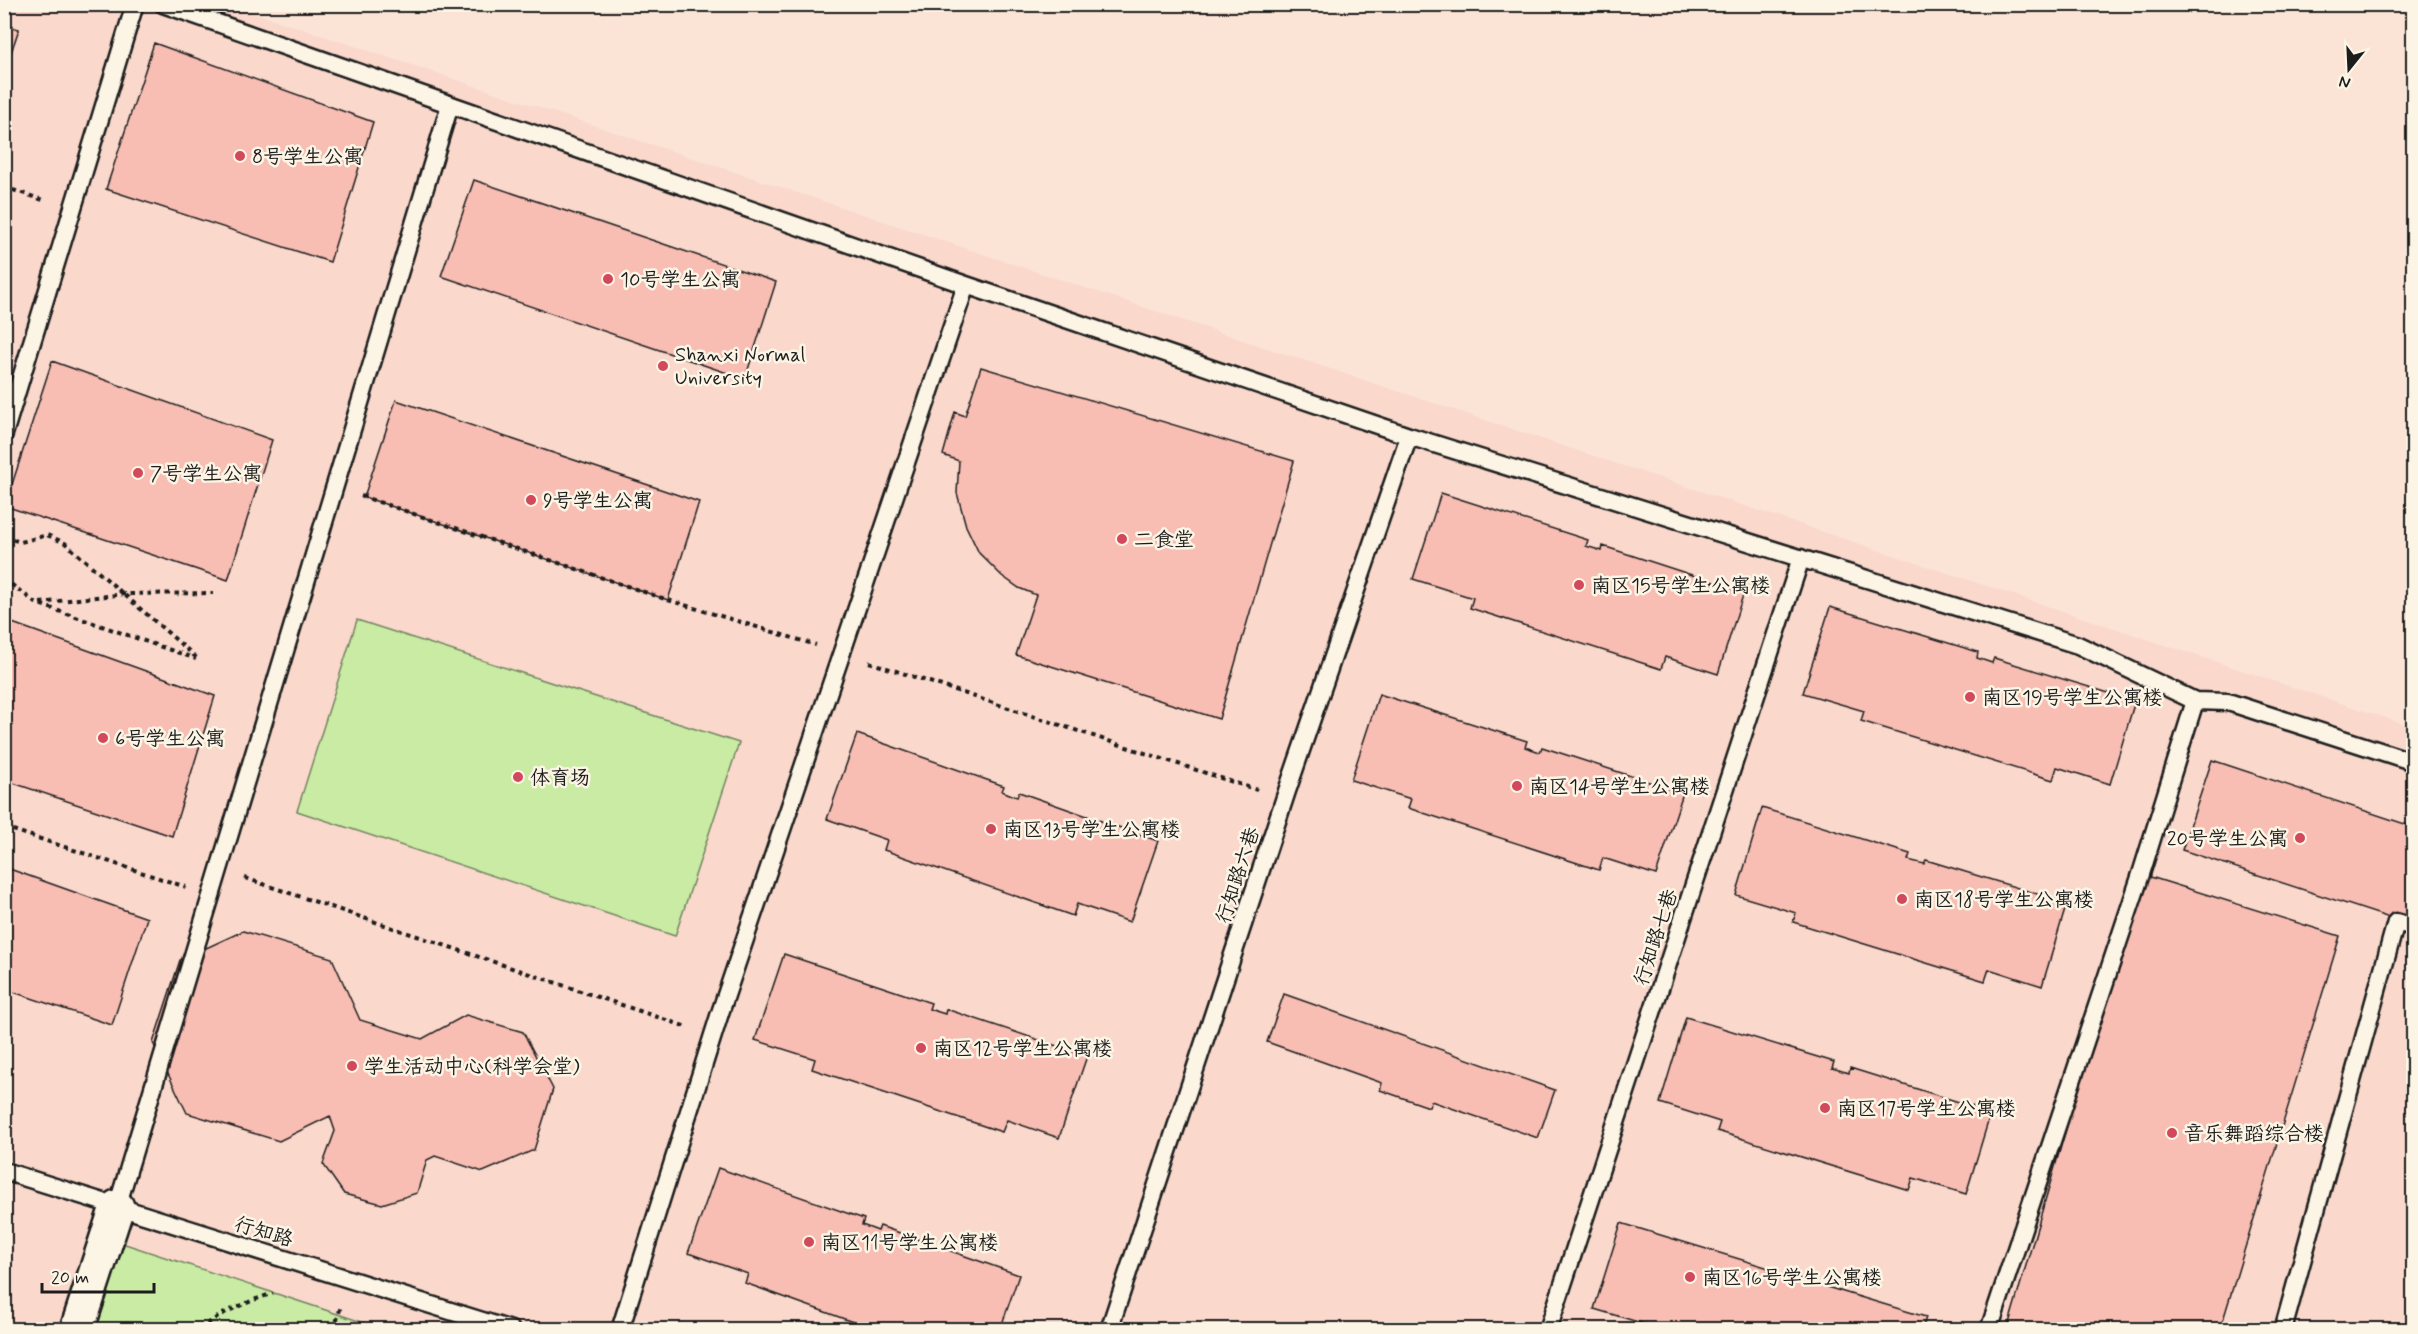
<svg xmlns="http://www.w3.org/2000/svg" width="2418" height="1334" viewBox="0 0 2418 1334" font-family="Mynerve,'LXGW WenKai TC',sans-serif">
  <rect width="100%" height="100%" fill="#fbe4d6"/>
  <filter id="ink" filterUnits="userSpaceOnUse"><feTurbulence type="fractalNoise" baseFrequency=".0167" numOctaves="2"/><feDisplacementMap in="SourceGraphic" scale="12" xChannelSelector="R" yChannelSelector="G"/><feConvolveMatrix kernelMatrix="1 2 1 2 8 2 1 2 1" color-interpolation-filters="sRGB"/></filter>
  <g filter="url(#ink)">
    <!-- built -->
    <path fill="#fad8cc" d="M5,5H230L2413,727V1329L5,1330Z"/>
    <!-- green -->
    <path fill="#c9eba4" stroke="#728460" stroke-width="1.5" d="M357,620L739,743L675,936L297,811Z
      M107,1238L383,1329L77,1330Z"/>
    <!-- building -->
    <path fill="#f8bdb3" stroke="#1c1c1c" stroke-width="1.5" d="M4,25L19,29L4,73Z
      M154,43L373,122L330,262L106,189Z
      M474,180L776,282L745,379L441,276Z
      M52,361L272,440L228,580L5,506Z
      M981,367L1294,461L1219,719L1016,655L1036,595L1019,588L1002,576L979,553L966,526L957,493L959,461L943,455L955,412L965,416Z
      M396,400L699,502L668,600L364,497Z
      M1441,493L1588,540L1586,546L1602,551L1603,546L1744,592L1718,674L1665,657L1661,669L1470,608L1473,598L1413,579Z
      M1830,607L1978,652L1977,658L1992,663L1994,658L2135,701L2110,784L2057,767L2053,780L1861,721L1864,711L1803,693Z
      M4,620L215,696L172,836L4,780Z
      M1379,694L1527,741L1525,747L1540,752L1542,747L1683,793L1656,875L1603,858L1599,870L1408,808L1411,799L1351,780Z
      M857,734L1004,786L1002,791L1017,797L1019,792L1158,841L1130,922L1077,904L1073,916L884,850L887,840L827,819Z
      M2212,760L2414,827V926L2182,850Z
      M1762,808L1910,854L1908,860L1924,864L1926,860L2067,903L2042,986L1989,969L1985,981L1793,922L1796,913L1736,895Z
      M4,867L147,918L112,1025L4,989Z
      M2141,874L2340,936L2220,1330H2007Z
      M243,931L332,958L360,1020L422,1039L466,1015L523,1032L553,1089L534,1150L483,1172L435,1156L427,1160L417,1193L382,1204L344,1194L323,1164L335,1131L330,1116L279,1141L187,1113L153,1043L180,960Z
      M784,954L931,1003L929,1009L945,1014L946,1009L1087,1056L1059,1138L1007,1120L1002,1132L812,1069L815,1059L755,1040Z
      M1284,994L1555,1090L1538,1138L1431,1101L1429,1107L1380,1090L1382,1083L1267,1042Z
      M1686,1017L1834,1062L1832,1068L1849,1073L1850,1068L1991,1112L1966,1194L1913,1178L1909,1190L1717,1131L1720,1122L1660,1103Z
      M718,1168L864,1219L862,1225L878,1231L880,1226L1019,1275L1000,1330H875L745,1283L748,1274L688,1253Z
      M1621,1223L1769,1268L1768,1275L1783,1279L1784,1274L1926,1317L1922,1330H1654L1655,1327L1594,1309Z"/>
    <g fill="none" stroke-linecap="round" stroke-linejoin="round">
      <!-- lane casing -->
      <g stroke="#1c1c1c" stroke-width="21">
        <path id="lane" d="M163,4L966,285L1409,436L2078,645L2195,701L2228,702L2414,762
          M4,434L135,4
          M4,1171L511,1330
          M117,1207L450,105
          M620,1330L720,1013L966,285
          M1109,1330L1287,791L1409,436
          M1548,1330L1801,558
          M1989,1330L2141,874L2195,701
          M2283,1330L2396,922L2414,927"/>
      </g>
      <!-- street casing -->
      <g stroke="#1c1c1c" stroke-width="38">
        <path id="street" d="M77,1330L117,1207"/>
      </g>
      <!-- path -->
      <path stroke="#1c1c1c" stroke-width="4" stroke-dasharray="4.5 4.5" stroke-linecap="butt" d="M4,187L46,201
        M361,496L668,600L816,645
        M4,537L21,542L47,535L65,543L198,659
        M4,579L36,603L196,659
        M40,603L125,594L213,593
        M869,662L1257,790
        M4,827L186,887
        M245,878L687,1027
        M200,1330C222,1311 246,1303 273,1293
        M334,1330L341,1306"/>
      <!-- lane -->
      <use href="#lane" stroke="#fcf5e5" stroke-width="16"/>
      <!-- street -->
      <use href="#street" stroke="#fcf5e5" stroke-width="33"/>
    </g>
  </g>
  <!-- markers -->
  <g fill="#d1495b" stroke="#fcf5e5" stroke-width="2">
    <circle cx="240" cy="156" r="6"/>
    <circle cx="608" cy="279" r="6"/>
    <circle cx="663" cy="366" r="6"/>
    <circle cx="138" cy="473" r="6"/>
    <circle cx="531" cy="500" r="6"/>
    <circle cx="1122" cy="539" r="6"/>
    <circle cx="1579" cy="585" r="6"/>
    <circle cx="1970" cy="697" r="6"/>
    <circle cx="103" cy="738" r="6"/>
    <circle cx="518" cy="777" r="6"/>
    <circle cx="1517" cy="786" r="6"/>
    <circle cx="991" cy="829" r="6"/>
    <circle cx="2300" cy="838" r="6"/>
    <circle cx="1902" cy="899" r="6"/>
    <circle cx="921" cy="1048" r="6"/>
    <circle cx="352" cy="1066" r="6"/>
    <circle cx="1825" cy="1108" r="6"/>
    <circle cx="2172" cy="1133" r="6"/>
    <circle cx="809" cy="1242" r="6"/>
    <circle cx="1690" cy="1277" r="6"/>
  </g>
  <g text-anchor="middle" stroke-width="5" stroke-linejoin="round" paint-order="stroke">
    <!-- poi labels -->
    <g font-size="20" fill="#1c1c1c" stroke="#fcf5e5" text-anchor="start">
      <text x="252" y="163">8号学生公寓</text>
      <text x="620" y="286">10号学生公寓</text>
      <text x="675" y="361">Shanxi Normal<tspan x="675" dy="23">University</tspan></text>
      <text x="150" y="480">7号学生公寓</text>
      <text x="543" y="507">9号学生公寓</text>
      <text x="1134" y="546">二食堂</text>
      <text x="1591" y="592">南区15号学生公寓楼</text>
      <text x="1982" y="704">南区19号学生公寓楼</text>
      <text x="115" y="745">6号学生公寓</text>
      <text x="530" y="784">体育场</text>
      <text x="1529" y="793">南区14号学生公寓楼</text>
      <text x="1003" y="836">南区13号学生公寓楼</text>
      <text x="2288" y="845" text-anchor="end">20号学生公寓</text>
      <text x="1914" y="906">南区18号学生公寓楼</text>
      <text x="933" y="1055">南区12号学生公寓楼</text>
      <text x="364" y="1073">学生活动中心(科学会堂)</text>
      <text x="1837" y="1115">南区17号学生公寓楼</text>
      <text x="2184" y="1140">音乐舞蹈综合楼</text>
      <text x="821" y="1249">南区11号学生公寓楼</text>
      <text x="1702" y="1284">南区16号学生公寓楼</text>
    </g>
    <!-- street labels -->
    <g font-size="20" fill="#1c1c1c" stroke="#fcf5e5">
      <text transform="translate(1237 875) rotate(-72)" y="7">行知路六巷</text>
      <text transform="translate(1655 937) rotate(-72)" y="7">行知路七巷</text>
      <text transform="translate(264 1231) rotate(17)" y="7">行知路</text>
    </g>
  </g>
  <!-- margin -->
  <rect width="2418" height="1334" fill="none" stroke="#fcf5e5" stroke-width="24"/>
  <rect x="12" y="12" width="2394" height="1310" fill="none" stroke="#1c1c1c" stroke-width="2" filter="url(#ink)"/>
  <!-- north arrow -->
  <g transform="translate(2349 69) rotate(198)" stroke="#fcf5e5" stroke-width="4.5" paint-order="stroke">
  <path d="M0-4.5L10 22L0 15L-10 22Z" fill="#1c1c1c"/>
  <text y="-9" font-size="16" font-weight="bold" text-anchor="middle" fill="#1c1c1c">N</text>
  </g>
  <!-- scale -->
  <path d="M42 1283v9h112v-9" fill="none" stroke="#1c1c1c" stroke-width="3"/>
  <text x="51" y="1283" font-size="18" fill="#1c1c1c" stroke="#fcf5e5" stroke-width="4.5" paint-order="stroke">20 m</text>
</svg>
